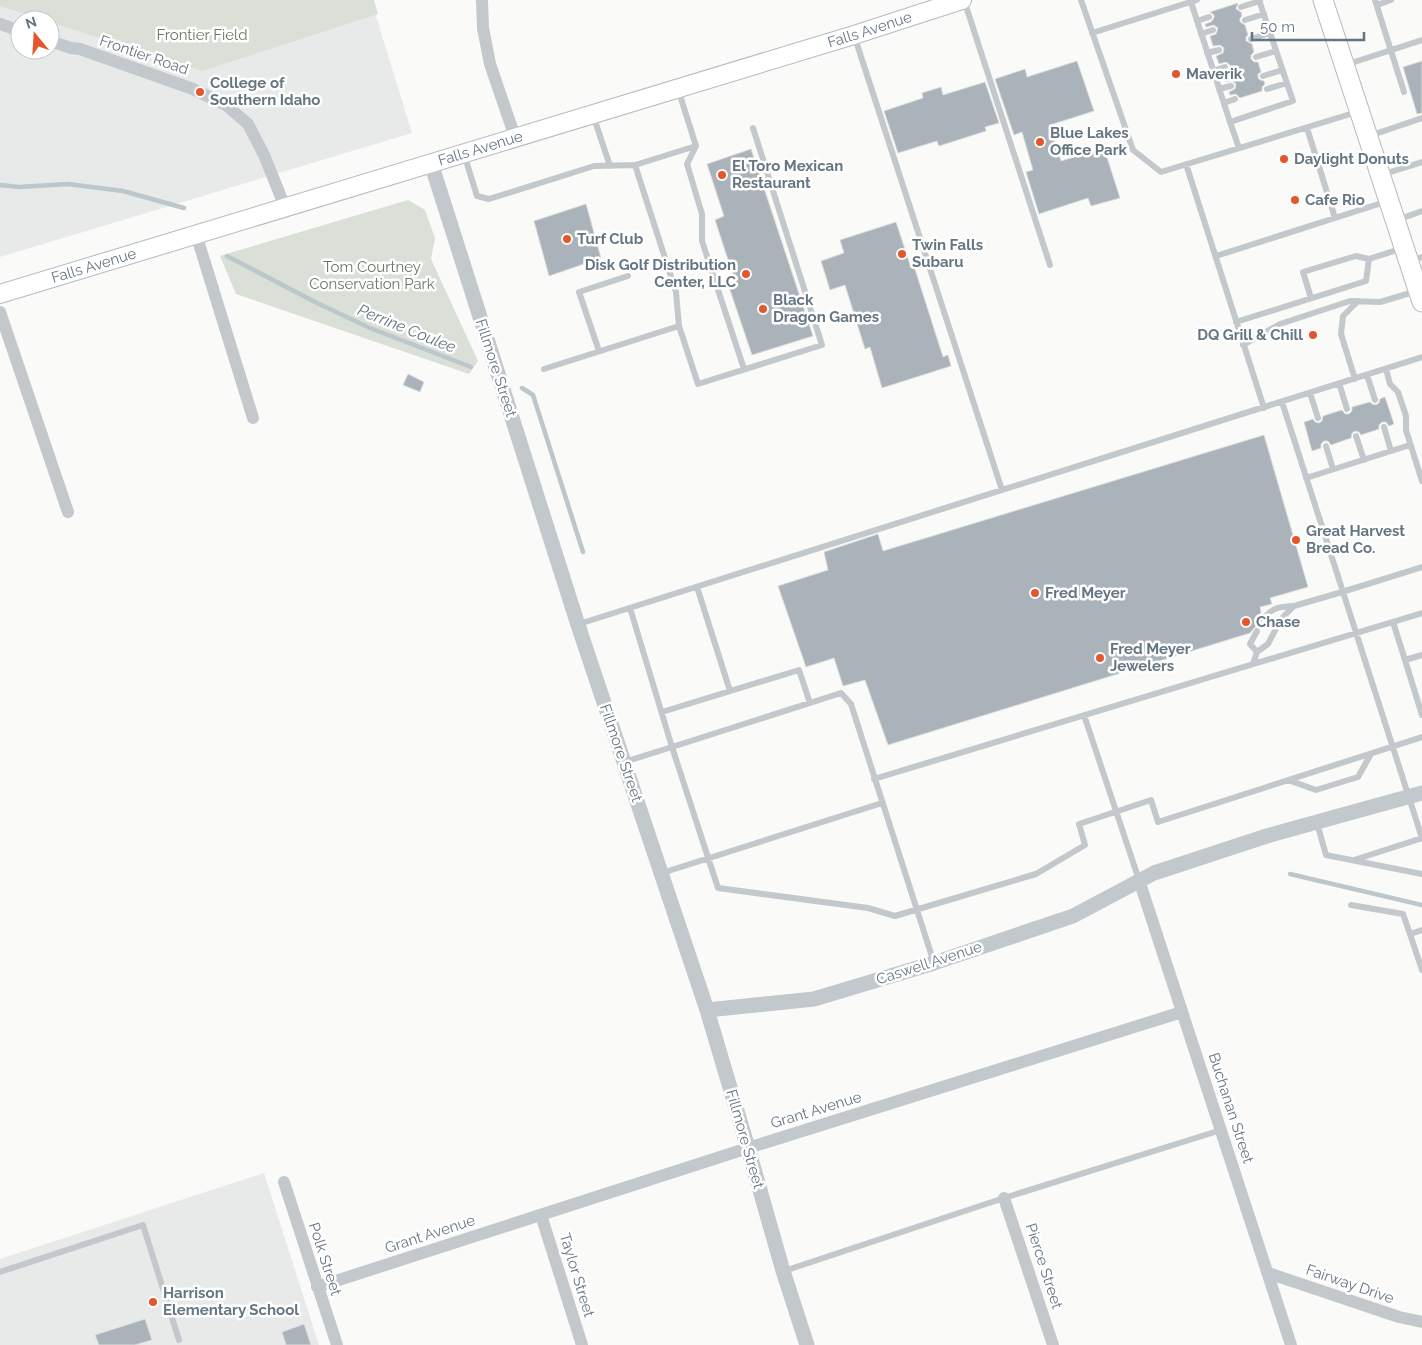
<svg xmlns="http://www.w3.org/2000/svg" width="1422" height="1345" viewBox="0 0 1422 1345" font-family="Raleway,sans-serif">
  <rect width="100%" height="100%" fill="#fafaf8"/>
  <!-- built -->
  <path fill="#e8e9e9" fill-rule="evenodd" d="M0,0H371L412,133L0,257ZM20,20H50V50H20Z
    M264,1173L319,1345H0V1259Z"/>
  <!-- green -->
  <path fill="#dadfd7" d="M0,0H374L378,14L202,71L50,22V20H44L0,6Z
    M408,200L425,210L435,238L431,259L478,361L469,374L236,294L220,256Z"/>
  <g fill="none" stroke-linecap="round" stroke-linejoin="round">
    <!-- stream -->
    <path stroke="#bbc7cb" stroke-width="4.5" d="M0,185L19,187L68,184L123,191L184,208
      M227,256L317,303L370,328L471,367
      M522,388L533,395L583,552
      M1290,874L1422,905"/>
  </g>
  <!-- building -->
  <path fill="#aab3b9" stroke="#dcdcda" d="M1238,3L1236,9L1241,12L1242,16L1240,18V22L1245,25L1248,35L1246,37V41L1252,44L1254,52L1251,55V59L1254,62H1258L1261,72L1258,74V78L1260,80L1264,81L1265,84L1262,87V91L1240,98L1236,94L1230,95L1229,92L1235,89L1236,84L1232,81L1226,82L1222,73L1229,70L1230,65L1226,62L1219,64L1216,56L1223,53L1224,48L1220,45L1213,46L1210,36L1216,34L1218,28L1214,25L1206,27L1205,24L1211,22L1214,18V15L1210,12Z
    M1077,61L1094,111L1050,125L1061,161L1104,148L1120,198L1091,206L1088,198L1039,214L1026,172L1033,170L1022,132L1014,135L995,79L1025,69L1027,77Z
    M1422,61V113L1417,114L1403,67Z
    M985,82L999,123L985,127L986,131L939,146L937,141L898,153L884,111L923,98L922,93L941,87L943,95Z
    M751,149L813,336L752,355L729,287L736,284L715,220L724,216L707,164Z
    M586,204L601,258L549,276L534,221Z
    M896,222L910,265L913,263L943,357L948,355L951,366L882,388L870,347L865,349L845,285L830,290L821,261L844,253L840,240Z
    M408,374L424,382L420,392L403,385Z
    M1385,397L1394,424L1389,426L1386,422H1382L1379,425V429L1361,435L1359,432L1355,431L1352,433L1351,438L1331,445L1328,441H1324L1321,444V448L1312,451L1304,422L1313,419L1315,422L1319,423L1322,421L1323,416L1342,410L1345,414H1349L1352,411V407L1370,402L1372,404L1376,405L1379,403L1380,399Z
    M1264,435L1308,587L1270,598L1272,604L1260,607L1261,613L1258,617V620L1260,623L1265,624L1266,628L1262,629L1259,626L1255,627L1250,633L888,745L865,680L843,686L834,658L806,667L778,586L828,570L824,552L878,534L883,551Z
    M145,1319L152,1340L135,1345H99L95,1335Z
    M304,1324L311,1345H286L282,1332Z"/>
  <g fill="none" stroke-linecap="round" stroke-linejoin="round">
    <!-- secondary casing -->
    <g stroke="#b3babf" stroke-width="20">
      <g id="secondary">
        <path id="s1" d="M0,294L854,35L962,0"/>
      </g>
    </g>
    <!-- primary casing -->
    <g stroke="#b5babe" stroke-width="21">
      <path id="primary" d="M1323,0L1422,302"/>
    </g>
    <!-- service -->
    <path stroke="#c3c8cc" stroke-width="6" d="M964,0L1050,265
      M1081,0L1133,150L1161,172L1357,112
      M1375,0L1404,92
      M1191,2L1230,122L1293,101L1259,0
      M1377,5L1391,0
      M1241,7L1260,1
      M1245,20L1264,14
      M1197,21L1209,17
      M1092,33L1197,0
      M1201,34L1213,30
      M854,35L1002,490
      M1251,39L1270,33
      M1207,53L1219,50
      M1256,57L1276,51
      M1345,65L1422,40
      M1213,71L1225,67
      M1263,76L1282,70
      M678,89L696,146L687,164L702,214V241L744,369
      M1219,89L1231,86
      M1267,89L1287,83
      M1224,103L1235,99
      M593,115L610,166
      M1230,122L1239,148
      M1307,128L1335,218
      M1369,136L1422,118
      M464,154L477,196L489,199L594,166L635,165L696,146
      M1186,164L1264,408
      M635,165L676,292L679,326
      M1381,175L1422,162
      M1397,220L1422,211
      M1216,256L1388,201
      M1410,261L1422,257
      M1311,298L1303,272L1356,256L1369,259L1403,248
      M1236,322L1366,281L1369,259
      M1243,345L1280,324L1350,301L1380,302L1417,291
      M599,351L579,292L628,276
      M544,369L679,326L698,384L822,345L753,128
      M1386,369L1390,384L1398,392L1406,416V430L1422,481
      M1367,375L1375,400
      M1355,379L1341,334L1343,316L1358,301
      M1339,383L1347,409
      M1310,393L1318,418
      M1282,402L1422,838
      M1384,427L1391,451
      M1356,436L1364,460
      M1326,446L1333,469
      M1306,478L1410,445
      M697,587L730,691
      M1263,619C1273,607 1279,607 1294,606
      M1393,622L1405,660
      M579,624L1422,357
      M1257,631L1250,644L1257,652
      M1422,655L1405,660L1422,715
      M1253,664L1257,652L1268,644L1281,619L1294,606L1342,592L1422,567
      M662,712L799,670L810,703
      M1084,715L1139,880
      M624,762L672,747L630,608
      M874,779L1422,613
      M1288,780L1316,790L1358,777L1371,754
      M1317,823L1326,855L1422,874
      M1354,860L1422,838
      M662,873L882,803
      M1351,905L1403,914L1410,934
      M1422,930L1410,934L1422,970
      M934,963L851,704L841,693L672,747L718,888L868,908L895,916L1036,874L1085,845L1079,824L1151,800L1158,822L1422,737
      M784,1271L1004,1198L1221,1130
      M0,1272L143,1225L179,1340"/>
    <!-- minor -->
    <path stroke="#c3c8cc" stroke-width="12" d="M482,0L483,28L490,64L515,137
      M0,24L20,31
      M50,41L71,48L80,49L193,89L226,105L248,124L264,155L285,207
      M196,234L253,418
      M0,312L68,512
      M1139,880L1291,1345
      M284,1182L337,1345
      M1004,1198L1053,1345
      M541,1215L582,1345
      M1268,1273L1399,1317L1422,1322
      M317,1287L748,1148L1182,1012"/>
    <!-- tertiary -->
    <path stroke="#c3c8cc" stroke-width="15" d="M431,163L578,625L707,1010L748,1148L783,1271L807,1345
      M707,1010L814,999L934,963L1073,916L1154,873L1270,835L1422,793"/>
    <!-- secondary -->
    <use href="#secondary" stroke="#fff" stroke-width="18"/>
    <!-- primary -->
    <use href="#primary" stroke="#fff" stroke-width="19"/>
  </g>
  <!-- markers -->
  <g fill="#e4572e" stroke="#fff" stroke-width="2">
    <circle cx="1176" cy="74" r="5"/>
    <circle cx="200" cy="92" r="5"/>
    <circle cx="1040" cy="142" r="5"/>
    <circle cx="1284" cy="159" r="5"/>
    <circle cx="722" cy="175" r="5"/>
    <circle cx="1295" cy="200" r="5"/>
    <circle cx="567" cy="239" r="5"/>
    <circle cx="902" cy="254" r="5"/>
    <circle cx="746" cy="274" r="5"/>
    <circle cx="763" cy="309" r="5"/>
    <circle cx="1313" cy="335" r="5"/>
    <circle cx="1296" cy="540" r="5"/>
    <circle cx="1035" cy="593" r="5"/>
    <circle cx="1246" cy="622" r="5"/>
    <circle cx="1100" cy="658" r="5"/>
    <circle cx="153" cy="1302" r="5"/>
  </g>
  <g text-anchor="middle" stroke-width="5" stroke-linejoin="round" paint-order="stroke">
    <!-- street labels -->
    <g font-size="15" fill="#657683" stroke="#fff">
      <text dy="5" stroke="none"><textPath href="#s1" startOffset="909">Falls Avenue</textPath></text>
      <text transform="translate(144 55) rotate(19)" y="5">Frontier Road</text>
      <text dy="5" stroke="none"><textPath href="#s1" startOffset="502">Falls Avenue</textPath></text>
      <text dy="5" stroke="none"><textPath href="#s1" startOffset="98">Falls Avenue</textPath></text>
      <text transform="translate(496 368) rotate(72)" y="5">Fillmore Street</text>
      <text transform="translate(621 753) rotate(71)" y="5">Fillmore Street</text>
      <text transform="translate(929 963) rotate(-18)" y="5">Caswell Avenue</text>
      <text transform="translate(1231 1108) rotate(72)" y="5">Buchanan Street</text>
      <text transform="translate(816 1110) rotate(-17)" y="5">Grant Avenue</text>
      <text transform="translate(745 1139) rotate(74)" y="5">Fillmore Street</text>
      <text transform="translate(430 1234) rotate(-18)" y="5">Grant Avenue</text>
      <text transform="translate(325 1259) rotate(72)" y="5">Polk Street</text>
      <text transform="translate(1044 1266) rotate(72)" y="5">Pierce Street</text>
      <text transform="translate(577 1275) rotate(73)" y="5">Taylor Street</text>
      <text transform="translate(1350 1284) rotate(19)" y="5">Fairway Drive</text>
    </g>
    <!-- park labels -->
    <g font-size="15" fill="#687a64" stroke="#fff">
      <text x="202" y="40">Frontier Field</text>
      <text x="372" y="272">Tom Courtney<tspan x="372" dy="17">Conservation Park</tspan></text>
    </g>
    <!-- poi labels -->
    <g font-size="15" font-weight="bold" fill="#657683" stroke="#fff" text-anchor="start">
      <text x="1186" y="79">Maverik</text>
      <text x="210" y="88">College of<tspan x="210" dy="17">Southern Idaho</tspan></text>
      <text x="1050" y="138">Blue Lakes<tspan x="1050" dy="17">Office Park</tspan></text>
      <text x="1294" y="164">Daylight Donuts</text>
      <text x="732" y="171">El Toro Mexican<tspan x="732" dy="17">Restaurant</tspan></text>
      <text x="1305" y="205">Cafe Rio</text>
      <text x="577" y="244">Turf Club</text>
      <text x="912" y="250">Twin Falls<tspan x="912" dy="17">Subaru</tspan></text>
      <text x="736" y="270" text-anchor="end">Disk Golf Distribution<tspan x="736" dy="17">Center, LLC</tspan></text>
      <text x="773" y="305">Black<tspan x="773" dy="17">Dragon Games</tspan></text>
      <text x="1303" y="340" text-anchor="end">DQ Grill &amp; Chill</text>
      <text x="1306" y="536">Great Harvest<tspan x="1306" dy="17">Bread Co.</tspan></text>
      <text x="1045" y="598">Fred Meyer</text>
      <text x="1256" y="627">Chase</text>
      <text x="1110" y="654">Fred Meyer<tspan x="1110" dy="17">Jewelers</tspan></text>
      <text x="163" y="1298">Harrison<tspan x="163" dy="17">Elementary School</tspan></text>
    </g>
    <!-- water labels -->
    <g font-size="16" font-style="italic" fill="#60757c" stroke="#fff">
      <text transform="translate(407 328) rotate(22)" y="6">Perrine Coulee</text>
    </g>
  </g>
  <!-- north arrow -->
  <g transform="translate(35 35) rotate(342)"><circle r="24" fill="#ffffff" stroke="#c1c8cd"/>
  <path d="M0-4L9 19L0 12L-9 19Z" fill="#e4572e"/>
  <text y="-8" font-size="14" font-weight="bold" text-anchor="middle" fill="#657683">N</text>
  </g>
  <!-- scale -->
  <path d="M1252 32v8h112v-8" fill="none" stroke="#657683" stroke-width="2.5"/>
  <text x="1260" y="32" font-size="15" fill="#657683" stroke="#ffffff" stroke-width="4" paint-order="stroke">50 m</text>
</svg>
